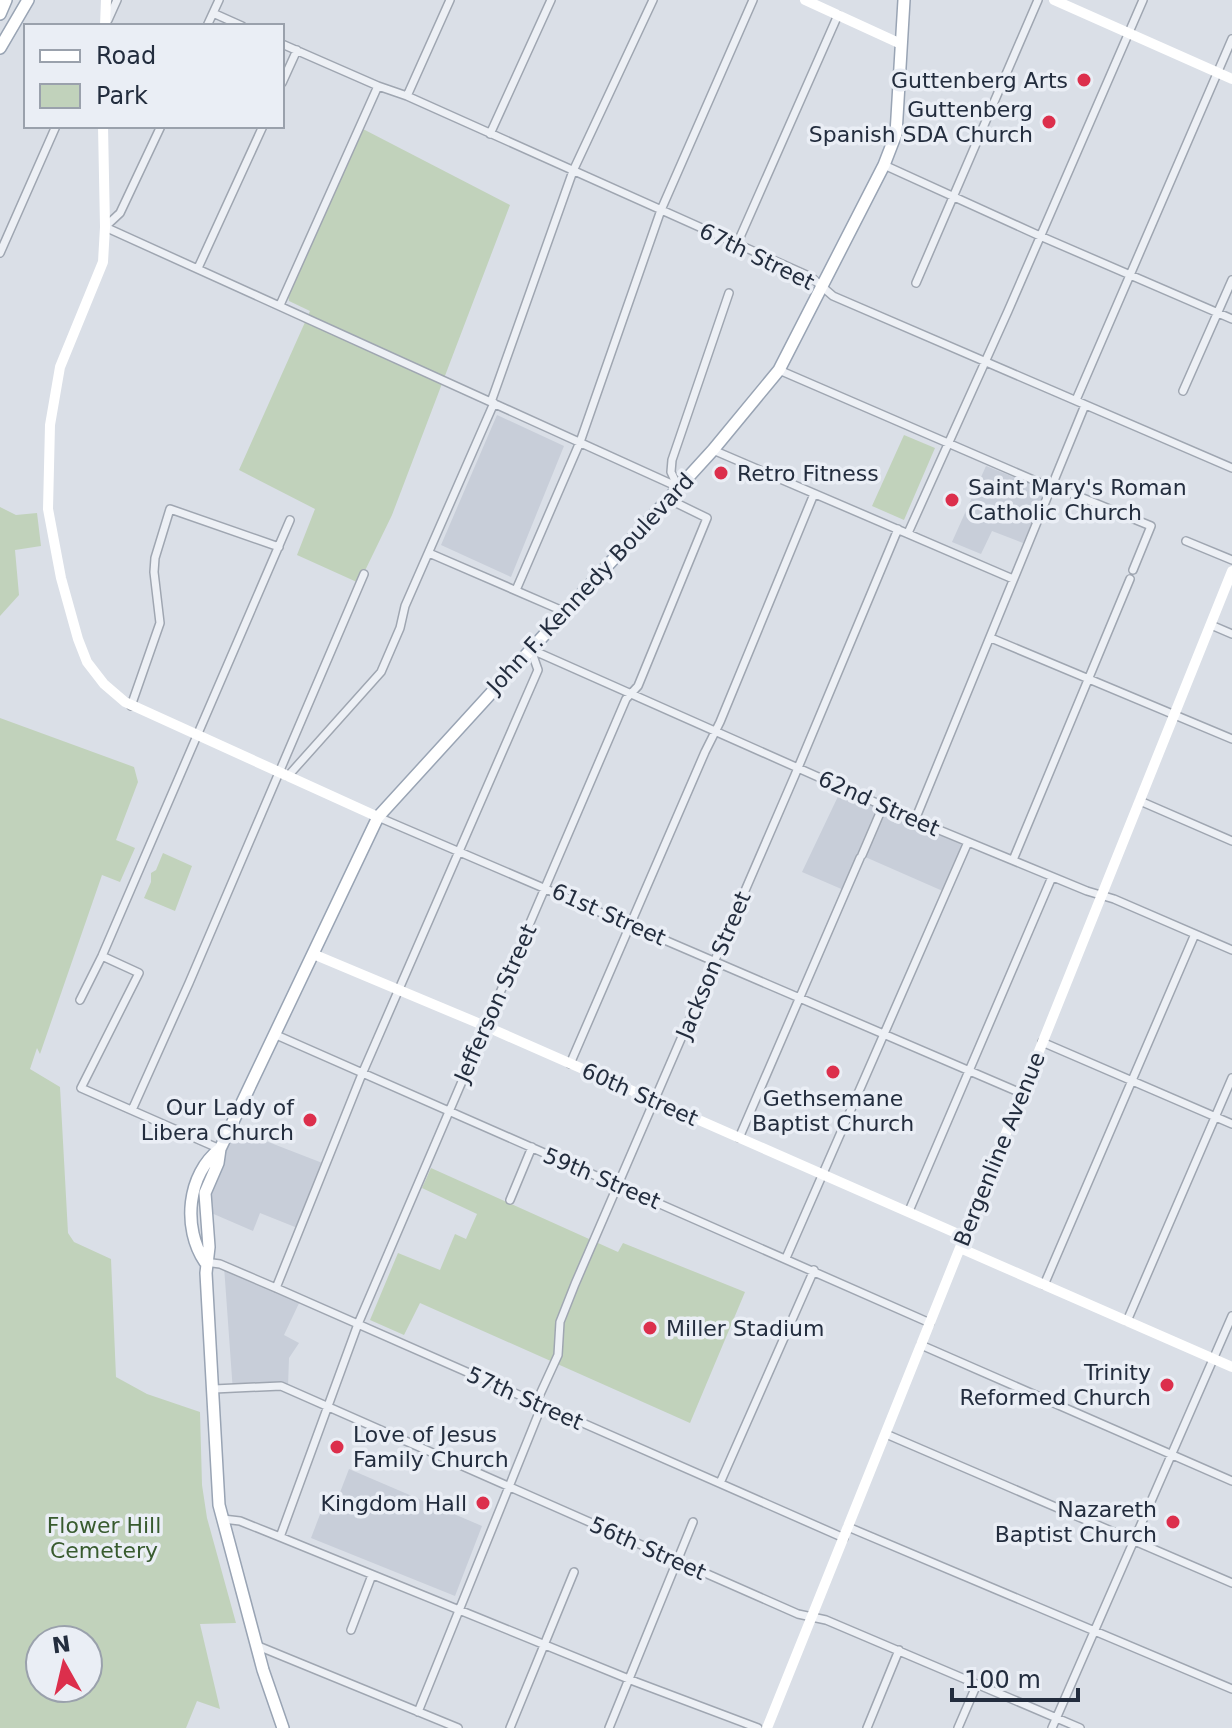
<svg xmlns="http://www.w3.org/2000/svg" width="1232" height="1728" viewBox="0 0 1232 1728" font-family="'DejaVu Sans',sans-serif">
  <rect width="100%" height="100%" fill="#dadfe7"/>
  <!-- built -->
  <path fill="#c8ced9" d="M497,415L564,446L511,577L441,545Z
    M986,466L1046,490L1023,543L992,531L981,554L952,542Z
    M842,788L882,806L846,891L802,872Z
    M884,807L967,842L945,892L863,856Z
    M235,1129L325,1164L300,1229L260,1213L253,1231L209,1212V1192Z
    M224,1266L301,1299L284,1335L299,1343L289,1358L288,1386L233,1392Z
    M349,1469L482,1526L455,1596L311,1538L324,1504L334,1508Z"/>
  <!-- green -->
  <path fill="#c1d2bb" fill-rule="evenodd" d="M363,129L510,205L392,515L359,583L297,555L315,509L239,470L310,311L289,301L288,296Z
    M904,435L935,448L904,520L872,506Z
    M0,507L16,515L37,513L41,546L15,550L19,595L0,616Z
    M0,718L134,767L138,782L116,840L135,848L120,882L102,875L40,1054L37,1048L30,1069L60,1087L68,1233L74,1242L111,1259L116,1377L147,1394L200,1412L202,1485L207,1518L236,1623L200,1624L220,1709L197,1701L186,1728H0ZM40,1640H88V1688H40Z
    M163,853L192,866L175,911L144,898L151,882V873L156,870Z
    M431,1168L618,1252L623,1243L745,1292L690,1423L420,1303L404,1335L370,1320L398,1253L440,1270L455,1234L466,1239L477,1214L422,1188Z"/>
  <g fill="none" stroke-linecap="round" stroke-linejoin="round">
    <!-- street casing -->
    <g stroke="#9fa6b1" stroke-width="10">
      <path id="street" d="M213,13L242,26
        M108,20L117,0
        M207,26L219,0
        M282,44L378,86L407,96L811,277L833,296L1232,468
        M282,83L297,50
        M407,96L450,0
        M161,126L120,213L105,227L678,487
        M490,134L551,0
        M884,165L1040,236L1232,319
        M737,244L838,15
        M0,253L56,126
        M198,268L263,126
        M916,283L1038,0
        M280,305L378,86
        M779,370L1045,485H1051L1151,526L1133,570
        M1183,391L1232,280
        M1076,400L1232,39
        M491,402L573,171L653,0
        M713,450L1013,579
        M678,487L671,472L672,460L729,293
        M908,533L1008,311L1143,0
        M1186,541L1232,560
        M429,553L563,611
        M516,590L580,442L661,210L753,0
        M1211,625L1232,634
        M991,638L1232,739
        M530,649L915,820L1087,891L1114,899L1232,950
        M131,706L160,623L154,572L155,558L170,509L279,547
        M288,776L381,672L400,628L405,606L494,403
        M1140,801L1232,841
        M378,817L1021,1093
        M915,820L1085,405
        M862,855L883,806
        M1013,860L1130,579
        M102,956L139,973L81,1088L220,1149
        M80,1000L102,956L290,520
        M274,1034L930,1323
        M1042,1042L1232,1124
        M570,1064L705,752L720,722L814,494
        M132,1110L189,983L364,574
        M739,1138L860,858
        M510,1200L532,1147
        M909,1211L1052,877
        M786,1258L968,842
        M205,1262L220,1264L276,1288L844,1538
        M1044,1285L1195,934
        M276,1288L362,1074L538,670L531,650
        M1127,1321L1232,1078
        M921,1345L1232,1481
        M214,1389L281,1386L798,1614L826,1620L1080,1728
        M536,1403L558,1355L560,1322L575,1284L795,775L898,529
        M886,1434L1232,1583
        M720,1483L814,1270
        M223,1519L240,1521L280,1537L636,1682L758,1728
        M848,1527L1232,1689
        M280,1537L358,1324L626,699L638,686L707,518L668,499
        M351,1630L372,1575
        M258,1646L458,1728
        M418,1712L542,1405
        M510,1728L574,1572
        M609,1728L693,1522
        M867,1728L899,1650
        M958,1728L977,1684
        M1052,1728L1232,1316"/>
    </g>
    <!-- primary casing -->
    <g stroke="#99a4b4" stroke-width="14">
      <path id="primary" d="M0,14L6,0
        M0,48L28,0
        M205,1262C182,1228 187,1174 220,1149
        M283,1728L263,1670L219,1505L206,1273L209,1247L205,1193L218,1163L220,1149L378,817L713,450L779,370L884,165L896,134L904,0"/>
    </g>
    <!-- street -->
    <use href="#street" stroke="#edf0f5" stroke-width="7"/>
    <!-- secondary -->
    <path stroke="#fff" stroke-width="10" d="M805,0L901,44
      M1054,0L1232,79
      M105,26L106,0
      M103,126L105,227L103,262L60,367L50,425L48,509L61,578L78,639L87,662L104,684L125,702L378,817
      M313,954L485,1026L965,1237
      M960,1248L1232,1367
      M767,1728L1232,571"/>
    <!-- primary -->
    <use href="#primary" stroke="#fff" stroke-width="11"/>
  </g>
  <!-- markers -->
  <g fill="#dc2f4c" stroke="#eaeef5" stroke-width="3">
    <circle cx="1084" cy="80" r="8"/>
    <circle cx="1049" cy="122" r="8"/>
    <circle cx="721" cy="473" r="8"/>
    <circle cx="952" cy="500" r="8"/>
    <circle cx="833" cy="1072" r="8"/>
    <circle cx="310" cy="1120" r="8"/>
    <circle cx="650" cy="1328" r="8"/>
    <circle cx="1167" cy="1385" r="8"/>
    <circle cx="337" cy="1447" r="8"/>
    <circle cx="483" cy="1503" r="8"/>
    <circle cx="1173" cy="1522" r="8"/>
  </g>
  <g text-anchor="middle" stroke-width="7" stroke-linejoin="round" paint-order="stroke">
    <!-- poi labels -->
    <g font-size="22" fill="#232d3e" stroke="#eaeef5" text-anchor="end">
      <text x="1068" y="88">Guttenberg Arts</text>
      <text x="1033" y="117">Guttenberg<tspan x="1033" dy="25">Spanish SDA Church</tspan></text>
      <text x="737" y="481" text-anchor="start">Retro Fitness</text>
      <text x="968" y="495" text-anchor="start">Saint Mary's Roman<tspan x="968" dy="25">Catholic Church</tspan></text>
      <text x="833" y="1106" text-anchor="middle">Gethsemane<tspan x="833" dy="25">Baptist Church</tspan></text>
      <text x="294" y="1115">Our Lady of<tspan x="294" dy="25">Libera Church</tspan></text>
      <text x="666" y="1336" text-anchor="start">Miller Stadium</text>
      <text x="1151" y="1380">Trinity<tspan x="1151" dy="25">Reformed Church</tspan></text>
      <text x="353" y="1442" text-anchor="start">Love of Jesus<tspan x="353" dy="25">Family Church</tspan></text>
      <text x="467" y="1511">Kingdom Hall</text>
      <text x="1157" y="1517">Nazareth<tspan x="1157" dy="25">Baptist Church</tspan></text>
    </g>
    <!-- street labels -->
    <g font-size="22" fill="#232d3e" stroke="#eaeef5">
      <text transform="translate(757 256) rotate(26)" y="8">67th Street</text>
      <text transform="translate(590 583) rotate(-47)" y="8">John F. Kennedy Boulevard</text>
      <text transform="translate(879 803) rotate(24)" y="8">62nd Street</text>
      <text transform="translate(609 914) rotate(24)" y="8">61st Street</text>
      <text transform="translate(713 965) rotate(-67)" y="8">Jackson Street</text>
      <text transform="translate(495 1003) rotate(-66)" y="8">Jefferson Street</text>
      <text transform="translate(640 1094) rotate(24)" y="8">60th Street</text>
      <text transform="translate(999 1149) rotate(-68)" y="8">Bergenline Avenue</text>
      <text transform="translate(602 1178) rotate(23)" y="8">59th Street</text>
      <text transform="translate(525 1398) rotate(24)" y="8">57th Street</text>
      <text transform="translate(648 1548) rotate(24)" y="8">56th Street</text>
    </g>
    <!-- park labels -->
    <g font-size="22" fill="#385b2f" stroke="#eaeef5">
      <text x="104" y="1533">Flower Hill<tspan x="104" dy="25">Cemetery</tspan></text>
    </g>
  </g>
  <!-- legend -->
  <rect x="24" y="24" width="260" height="104" fill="#eaeef5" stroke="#9aa1ac" stroke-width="2"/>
  <rect x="40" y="50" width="40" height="12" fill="#ffffff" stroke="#9aa1ac" stroke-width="2"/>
  <text x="96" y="64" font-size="24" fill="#232d3e">Road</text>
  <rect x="40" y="84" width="40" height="24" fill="#c1d2bb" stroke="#9aa1ac" stroke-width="2"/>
  <text x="96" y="104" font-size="24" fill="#232d3e">Park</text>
  <!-- north arrow -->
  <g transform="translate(64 1664) rotate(352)"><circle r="38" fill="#eaeef5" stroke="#9aa1ac" stroke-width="2"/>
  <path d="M0-6L14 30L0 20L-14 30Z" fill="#dc2f4c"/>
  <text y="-12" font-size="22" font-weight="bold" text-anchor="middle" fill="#232d3e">N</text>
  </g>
  <!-- scale -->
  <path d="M952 1688v12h126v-12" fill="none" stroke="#232d3e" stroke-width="4"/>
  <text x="964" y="1688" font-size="24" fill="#232d3e" stroke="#eaeef5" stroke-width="6" paint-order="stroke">100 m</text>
</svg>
